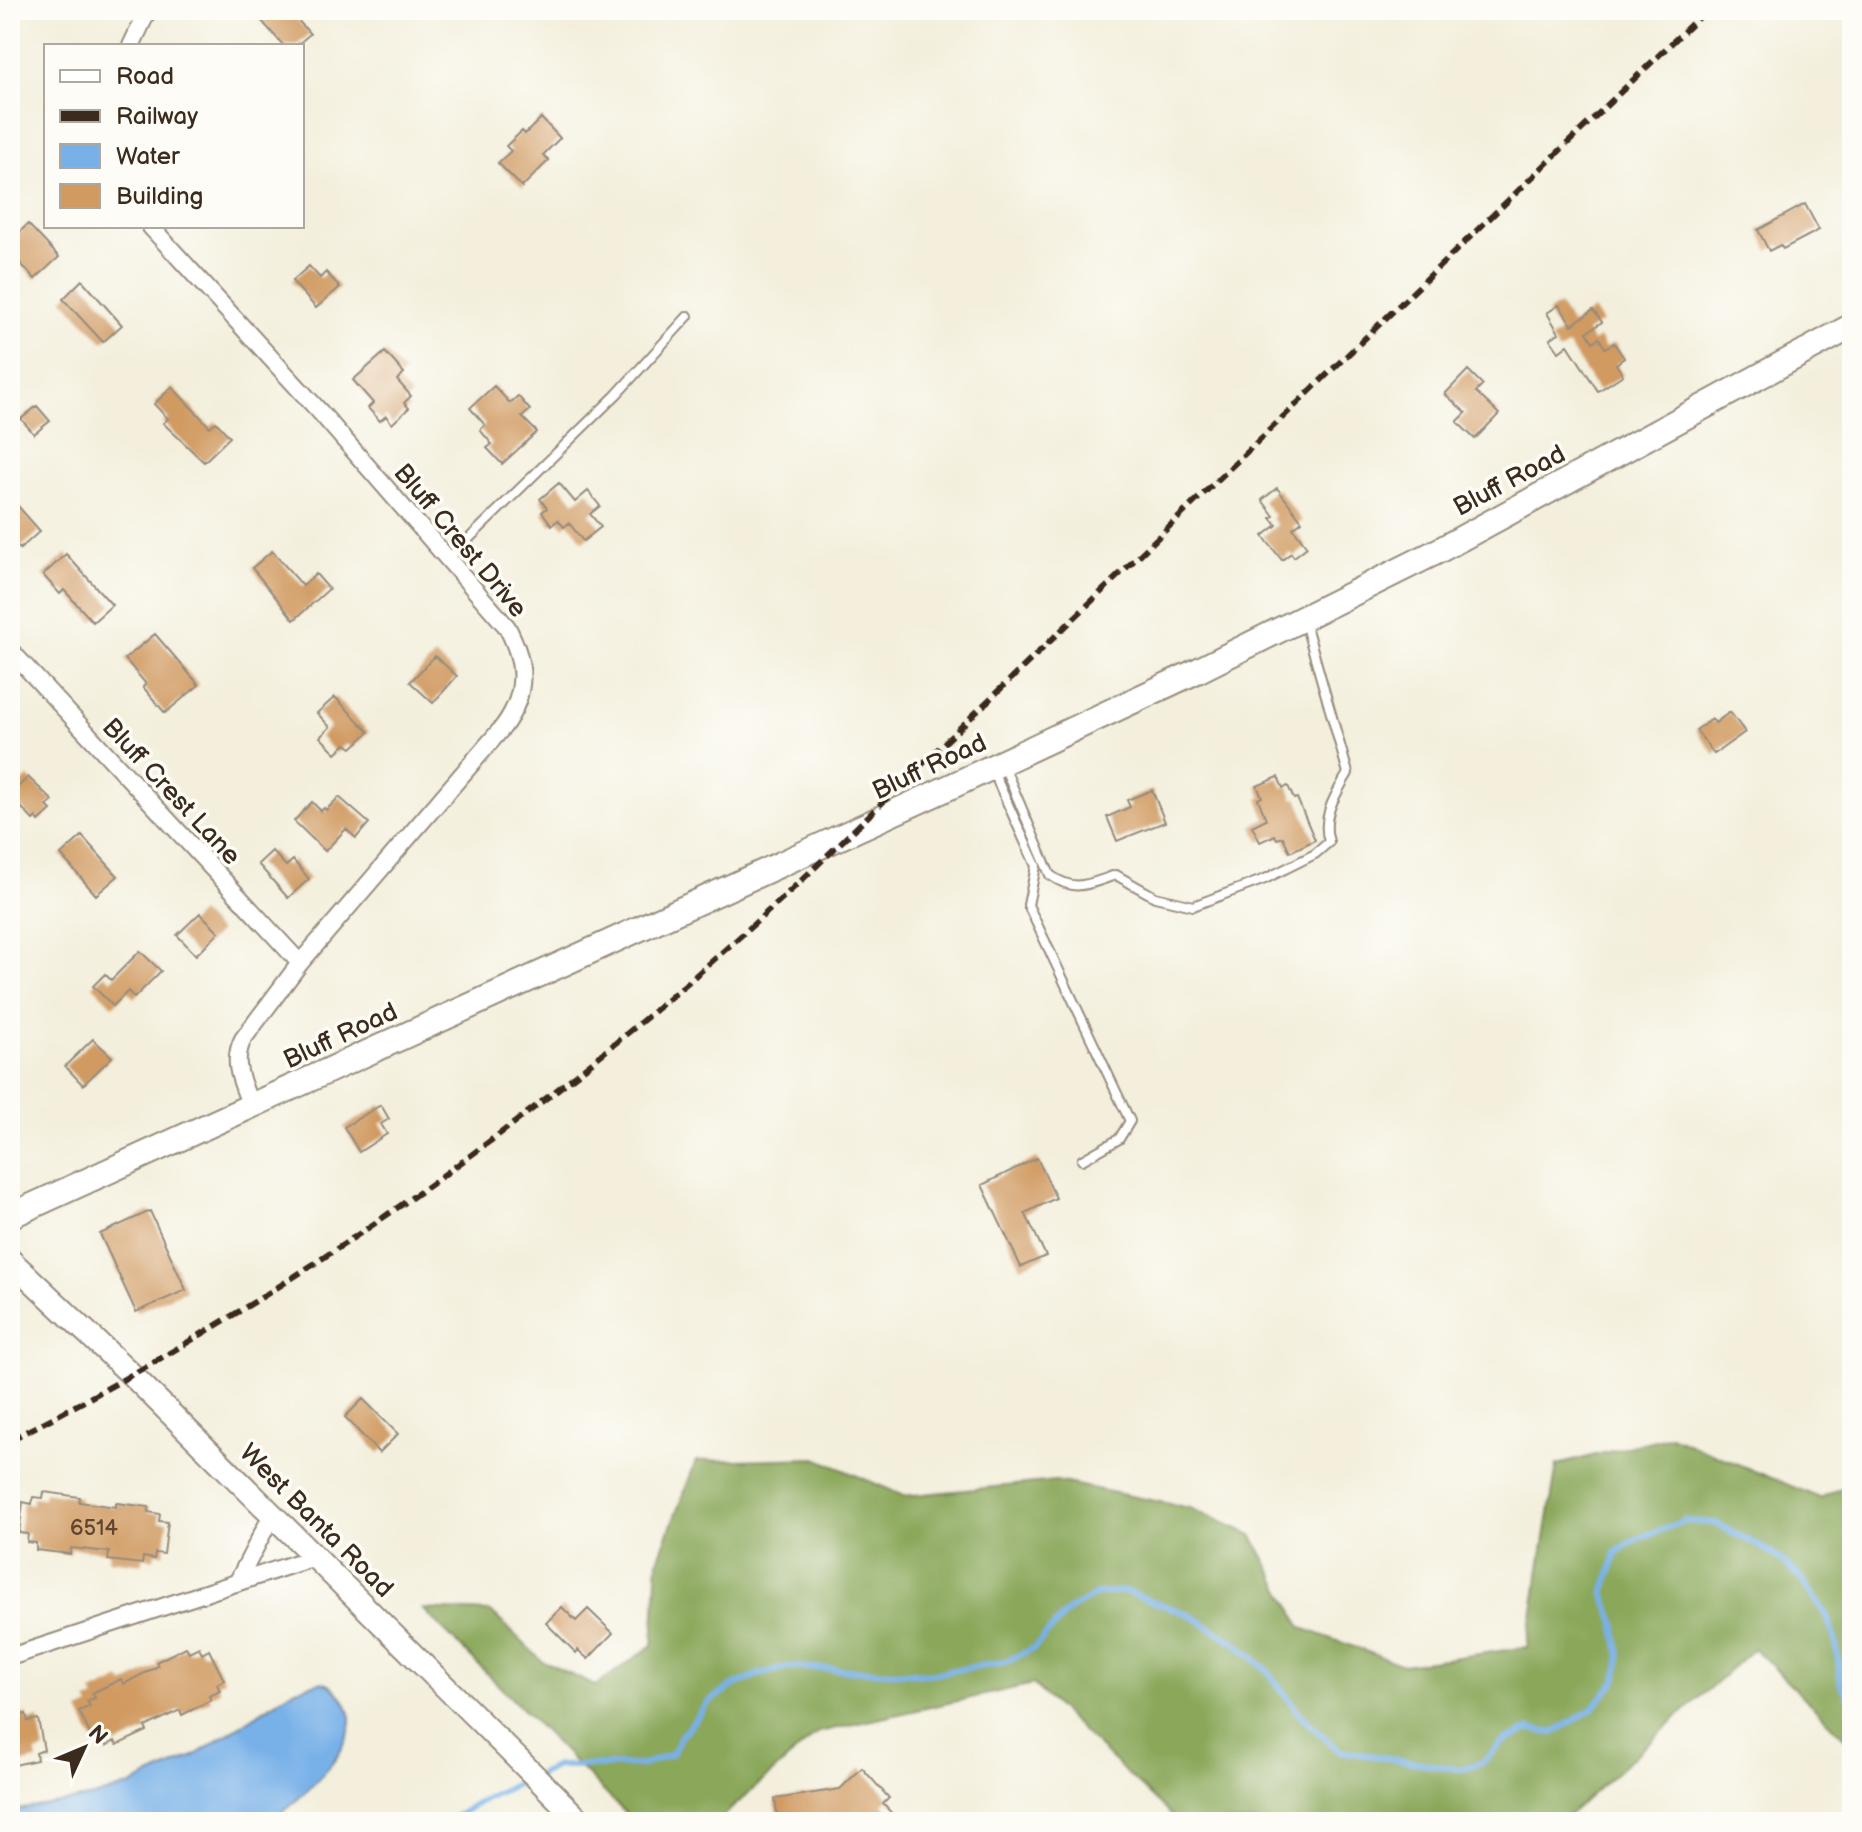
<svg xmlns="http://www.w3.org/2000/svg" width="1862" height="1832" viewBox="0 0 1862 1832" font-family="'Balsamiq Sans',sans-serif">
  <rect width="100%" height="100%" fill="#fdfcf7"/>
  <filter id="ink" filterUnits="userSpaceOnUse"><feTurbulence type="fractalNoise" baseFrequency=".0125" numOctaves="2"/><feDisplacementMap in="SourceGraphic" scale="16" xChannelSelector="R" yChannelSelector="G"/><feConvolveMatrix kernelMatrix="1 2 1 2 8 2 1 2 1" color-interpolation-filters="sRGB"/></filter>
  <filter id="wash" filterUnits="userSpaceOnUse"><feTurbulence type="fractalNoise" baseFrequency=".006" numOctaves="4" result="noise"/><feDisplacementMap in="SourceGraphic" scale="32" xChannelSelector="R" yChannelSelector="G"/><feGaussianBlur stdDeviation="1.8" result="paint"/><feColorMatrix in="noise" values="0 0 0 0 0 0 0 0 0 0 0 0 0 0 0 0 0 1.4 0 .05"/><feComposite in="paint" operator="in"/></filter>
  <g filter="url(#wash)">
    <rect width="100%" height="100%" fill="#f3efdc"/>
    <!-- forest -->
    <path fill="#8aa75a" stroke="#62683c" stroke-width="2" d="M1670,1436L1820,1498L1852,1483V1741L1843,1736L1754,1648L1561,1822H1178L1033,1684L819,1732L716,1822H634L423,1609L491,1612L542,1661L595,1686L653,1645L658,1560L696,1461L816,1458L904,1496L1056,1481L1190,1508L1252,1535L1302,1628L1403,1665L1527,1647L1557,1465Z"/>
    <!-- water -->
    <path fill="#78b1e8" stroke="#5a6e83" stroke-width="2" d="M321,1682C331,1684 339,1692 344,1701C346,1705 351,1713 351,1718C352,1756 296,1803 268,1822H10V1811L94,1797L131,1785L194,1756L296,1689Z"/>
    <g fill="none" stroke-linecap="round" stroke-linejoin="round">
      <!-- stream -->
      <path stroke="#78b1e8" stroke-width="6" d="M540,1774L557,1766L642,1765L672,1754L680,1737L709,1702L729,1688L757,1675L788,1667L929,1674L1005,1662L1034,1648L1070,1609L1097,1594L1124,1591L1188,1614L1236,1643L1266,1669L1303,1718L1340,1751L1460,1769L1483,1762L1503,1742L1530,1729L1553,1733L1591,1710L1616,1681L1620,1657L1615,1622L1604,1594L1616,1553L1634,1540L1684,1521L1715,1523L1772,1553L1799,1576L1826,1614L1836,1643L1841,1685L1852,1702
        M446,1822L488,1797L530,1778"/>
    </g>
    <g id="blocks">
      <!-- building -->
      <path fill="#d09a61" d="M252,10H289L310,34L296,46H284Z
        M541,118L560,138L543,155L549,160L522,187L498,163L511,151L506,146L522,131L525,134Z
        M1805,204L1819,230L1783,249L1780,245L1769,251L1758,230Z
        M28,224L59,257L35,279L10,252V241Z
        M309,266L320,278L326,272L340,287L316,308L292,281Z
        M82,280L122,325L103,342L63,299Z
        M1559,305L1572,325L1593,310L1602,322L1587,332L1593,342L1599,338L1605,348L1614,343L1624,358L1616,364L1623,375L1598,391L1568,345L1559,352L1550,339L1559,333L1547,313Z
        M385,352L404,373L397,380L411,396L404,403L409,408L392,424L386,416L380,421L368,408L373,403L353,380Z
        M1468,370L1483,385L1476,392L1499,414L1475,439L1457,422L1466,413L1445,394Z
        M494,386L510,403L518,396L530,410L522,417L537,432L502,464L487,448L492,444L480,430L485,425L470,408Z
        M172,387L210,427L216,422L230,437L204,462L163,423L168,419L154,404Z
        M37,406L50,421L34,434L21,419Z
        M559,483L575,502L588,491L600,506L590,514L601,527L583,541L569,523L564,527L558,520L552,525L542,512L547,508L540,499Z
        M1277,488L1302,521L1293,528L1307,547L1294,557L1291,553L1282,560L1263,536L1277,525L1271,518L1274,516L1262,500Z
        M10,497L40,531L20,549L10,538Z
        M272,551L303,586L316,574L329,589L294,620L252,568Z
        M66,554L112,605L93,622L64,590L60,594L43,575Z
        M155,634L199,685L165,713L143,687L146,684L125,659Z
        M435,656L457,676L433,703L410,682Z
        M335,697L369,732L352,748L346,744L336,753L320,737L330,727L317,713Z
        M1730,712L1745,732L1714,754L1696,730L1712,719L1715,723Z
        M28,777L53,801L47,806L51,810L39,821L36,817L33,820L10,795Z
        M1278,777L1283,788L1288,786L1294,799L1297,798L1315,840L1290,852L1283,837L1277,839L1275,835L1260,842L1252,826L1266,819L1258,799L1262,797L1257,786Z
        M1152,790L1165,822L1117,841L1107,817L1130,807L1127,800Z
        M339,797L369,823L356,838L346,829L325,851L294,821L312,802L321,811L324,808L326,810Z
        M82,836L118,876L96,895L61,855Z
        M272,851L286,866L293,860L309,879L288,898L258,864Z
        M200,913L219,932L196,955L177,935Z
        M140,951L161,971L134,998L128,991L113,1006L93,986L105,974L111,980Z
        M93,1039L112,1057L83,1085L65,1066Z
        M381,1105L389,1119L381,1124L387,1134L359,1152L344,1127Z
        M1037,1158L1056,1198L1025,1213L1046,1256L1021,1267L982,1185Z
        M150,1211L186,1290L136,1312L100,1234Z
        M363,1399L398,1434L379,1453L345,1417Z
        M44,1492L80,1497L79,1502L116,1507V1503L149,1507L148,1512L160,1514L159,1521L168,1522L164,1554L155,1553L154,1559L143,1557L142,1564L108,1560L109,1552L71,1548L70,1554L36,1550V1543L27,1542L28,1534L19,1533L23,1502L32,1504L33,1497L43,1498Z
        M562,1607L576,1621L588,1609L613,1633L588,1659L578,1650L576,1653L546,1623Z
        M186,1647L189,1652L199,1647L202,1654L209,1650L224,1680L217,1684L220,1691L209,1696L211,1700L182,1715L180,1710L145,1727L147,1731L117,1745L115,1741L106,1746L102,1739L94,1742L79,1711L90,1706L87,1701L95,1698L92,1693L121,1679L124,1684L158,1666L156,1662Z
        M26,1714L28,1721L38,1719L44,1750L36,1753L37,1760L10,1766V1717Z
        M862,1768L889,1798L883,1804L900,1822H778L775,1799L840,1789Z"/>
    </g>
  </g>
  <g filter="url(#ink)">
    <use href="#blocks" fill-opacity="0" stroke="#978c7d" stroke-width="2"/>
    <g fill="none" stroke-linecap="round" stroke-linejoin="round">
      <!-- service casing -->
      <g stroke="#978c7d" stroke-width="12">
        <path id="service" d="M448,559L616,395L688,316
          M1003,764L1050,875C1075,893 1088,884 1116,875L1155,897L1193,906L1265,879L1315,854L1329,842C1321,816 1335,796 1348,773L1304,619
          M992,769L1036,866L1028,905L1130,1121L1119,1139L1082,1160"/>
      </g>
      <!-- minor casing -->
      <g stroke="#978c7d" stroke-width="20">
        <path id="minor" d="M131,46L148,10
          M150,226L321,413L507,627C526,663 528,693 503,727L300,963L243,1039C231,1062 242,1083 251,1106
          M10,650L300,963
          M237,1583L272,1515
          M10,1657L315,1557"/>
      </g>
      <!-- tertiary casing -->
      <g stroke="#978c7d" stroke-width="26">
        <path id="tertiary" d="M10,1260L133,1376L581,1822"/>
      </g>
      <!-- secondary casing -->
      <g stroke="#978c7d" stroke-width="28">
        <path id="secondary" d="M10,1216L954,785L1199,670L1440,550L1852,326"/>
      </g>
      <!-- service -->
      <use href="#service" stroke="#fff" stroke-width="8"/>
      <!-- minor -->
      <use href="#minor" stroke="#fff" stroke-width="16"/>
      <!-- tertiary -->
      <use href="#tertiary" stroke="#fff" stroke-width="22"/>
      <!-- secondary -->
      <use href="#secondary" stroke="#fff" stroke-width="24"/>
      <!-- rail -->
      <path stroke="#3b2a1e" stroke-width="6" stroke-dasharray="12 6" stroke-linecap="butt" d="M10,1440C302,1291 566,1101 805,877L1706,10"/>
    </g>
  </g>
  <g text-anchor="middle" stroke-width="7" stroke-linejoin="round" paint-order="stroke">
    <!-- number labels -->
    <g font-size="22" fill="#60462f">
      <text x="94" y="1535">6514</text>
    </g>
    <!-- street labels -->
    <g font-size="26" fill="#3b2a1e" stroke="#fdfcf7">
      <text transform="translate(1509 480) rotate(-28)" y="9">Bluff Road</text>
      <text transform="translate(461 540) rotate(50)" y="9">Bluff Crest Drive</text>
      <text transform="translate(929 766) rotate(-25)" y="9">Bluff Road</text>
      <text transform="translate(172 791) rotate(47)" y="9">Bluff Crest Lane</text>
      <text transform="translate(340 1035) rotate(-25)" y="9">Bluff Road</text>
      <text transform="translate(317 1520) rotate(45)" y="9">West Banta Road</text>
    </g>
  </g>
  <!-- margin -->
  <rect width="1862" height="1832" fill="none" stroke="#fdfcf7" stroke-width="40"/>
  <!-- legend -->
  <rect x="44" y="44" width="260" height="184" fill="#fdfcf7" stroke="#afa8a0" stroke-width="2"/>
  <rect x="60" y="70" width="40" height="12" fill="#ffffff" stroke="#afa8a0" stroke-width="2"/>
  <text x="116" y="84" font-size="24" fill="#3b2a1e">Road</text>
  <rect x="60" y="110" width="40" height="12" fill="#3b2a1e" stroke="#afa8a0" stroke-width="2"/>
  <text x="116" y="124" font-size="24" fill="#3b2a1e">Railway</text>
  <rect x="60" y="144" width="40" height="24" fill="#78b1e8" stroke="#afa8a0" stroke-width="2"/>
  <text x="116" y="164" font-size="24" fill="#3b2a1e">Water</text>
  <rect x="60" y="184" width="40" height="24" fill="#d09a61" stroke="#afa8a0" stroke-width="2"/>
  <text x="116" y="204" font-size="24" fill="#3b2a1e">Building</text>
  <!-- north arrow -->
  <g transform="translate(84 1748) rotate(46)" stroke="#fdfcf7" stroke-width="6" paint-order="stroke">
  <path d="M0-6L14 30L0 20L-14 30Z" fill="#3b2a1e"/>
  <text y="-12" font-size="22" font-weight="bold" text-anchor="middle" fill="#3b2a1e">N</text>
  </g>
</svg>
